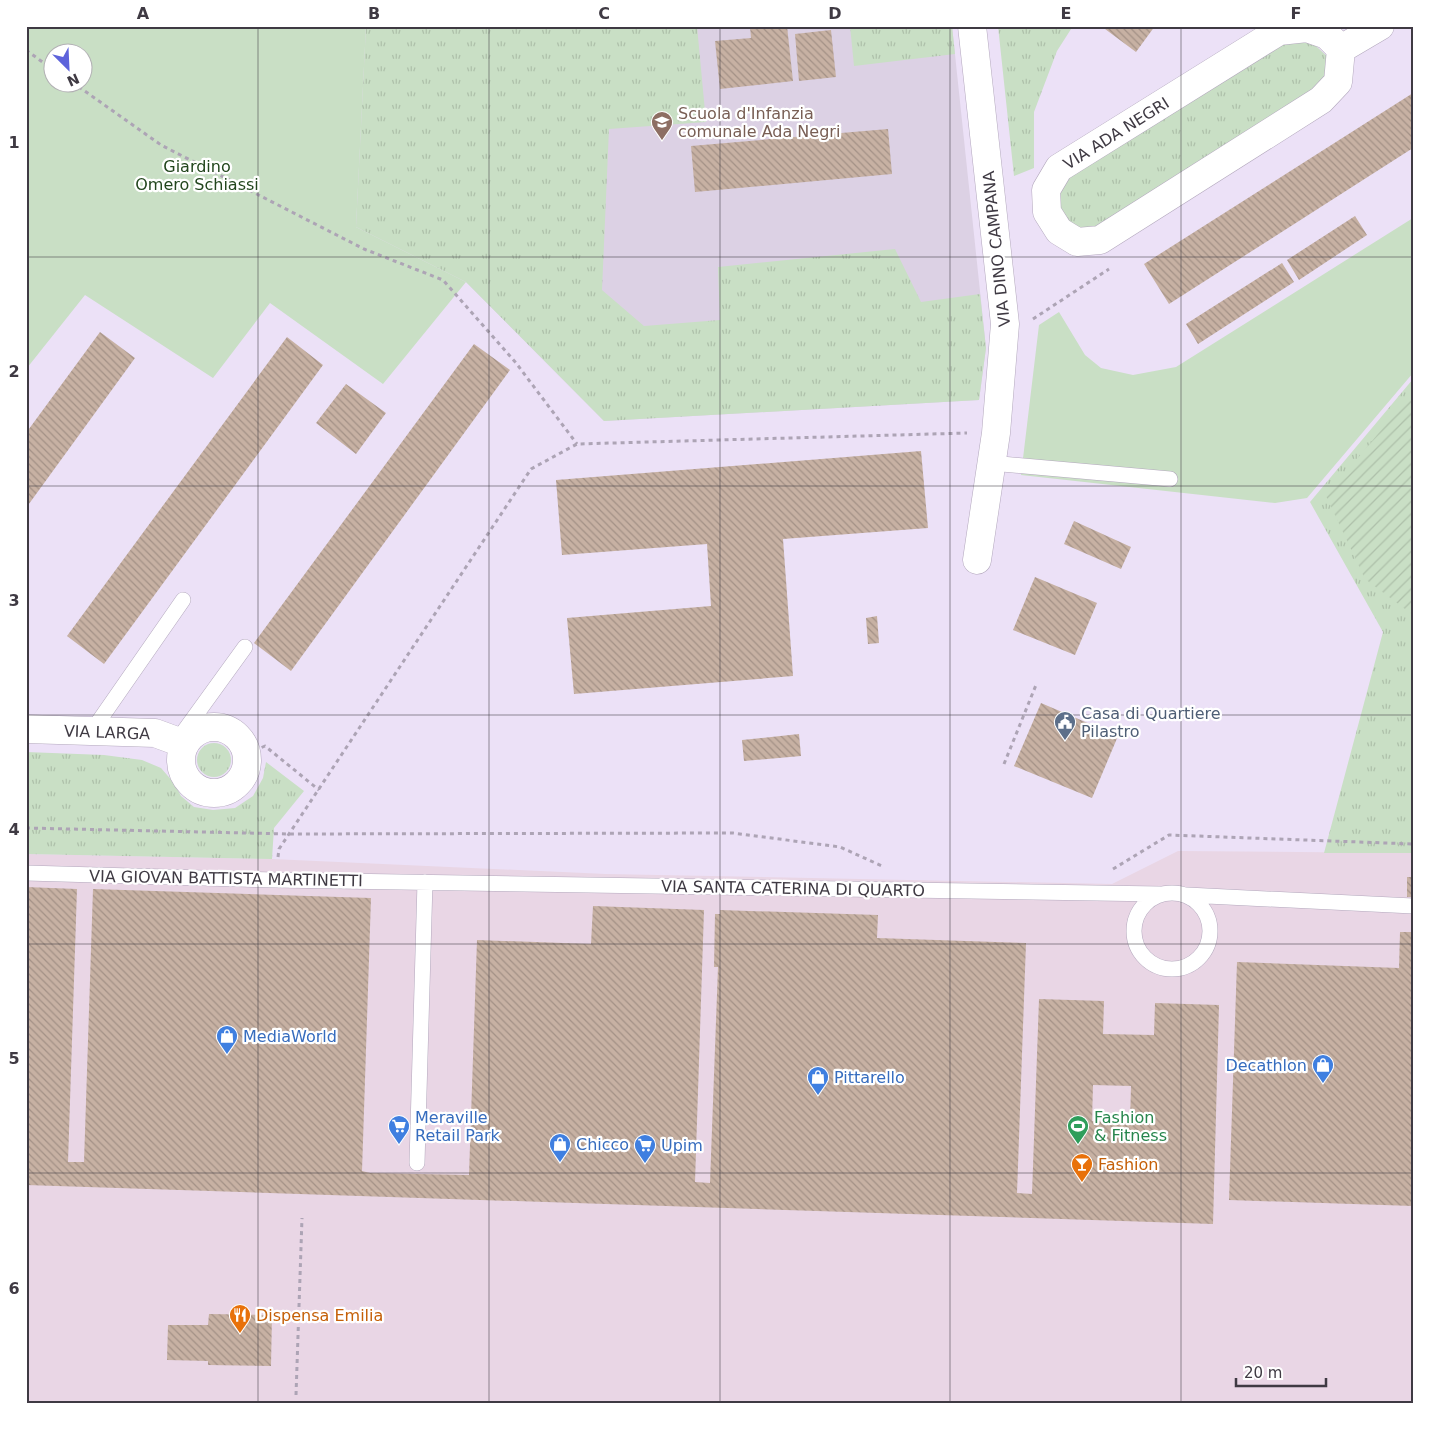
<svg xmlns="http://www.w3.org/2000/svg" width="1439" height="1430" viewBox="0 0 1439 1430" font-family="'DejaVu Sans',sans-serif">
  <defs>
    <pattern id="grass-tufts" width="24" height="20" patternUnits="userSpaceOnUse" patternTransform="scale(1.25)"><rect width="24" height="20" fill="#c9dfc5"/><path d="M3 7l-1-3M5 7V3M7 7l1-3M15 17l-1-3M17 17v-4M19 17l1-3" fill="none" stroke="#aec0aa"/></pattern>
    <pattern id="garden-furrows" width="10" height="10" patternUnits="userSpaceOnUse" patternTransform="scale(1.25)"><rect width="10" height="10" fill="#c9dfc5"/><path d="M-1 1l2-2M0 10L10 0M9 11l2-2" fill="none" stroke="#aec0aa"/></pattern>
    <pattern id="building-back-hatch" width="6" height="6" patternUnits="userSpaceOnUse" patternTransform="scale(1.25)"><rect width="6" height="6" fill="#c7b1a3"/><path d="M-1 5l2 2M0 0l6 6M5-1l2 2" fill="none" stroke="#a39186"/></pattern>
  </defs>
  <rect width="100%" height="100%" fill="#ece1f7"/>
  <!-- commercial -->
  <path fill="#e9d6e5" d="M1178,851L1413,853V1404H26V854L272,859L606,874L1112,884Z"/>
  <!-- education -->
  <path fill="#dcd1e4" d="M366,26H952L986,348L979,400L604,421L466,282L356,227Z"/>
  <!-- grass -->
  <path fill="url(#grass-tufts)" d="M366,26H697L706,122L609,129L602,290L644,326L720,320L718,267L895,249L921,302L980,294L986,348L979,400L604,421L466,282L356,227Z
    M850,26H952L955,54L854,66Z
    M998,26H1073L1057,51L1034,112V168L1014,176Z
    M1305,36L1329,58L1331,74L1316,94L1097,231C1061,232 1064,224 1054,194L1069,172L1284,38Z
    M1413,379V853H1324L1383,632L1310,502Z
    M197 760a17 17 0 1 1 34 0a17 17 0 1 1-34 0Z
    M26,752L104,755L142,760L161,768L174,783L181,796L194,807L213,810L235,808L253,796L263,778L266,762L304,791L274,828L272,859L26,854Z"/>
  <!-- park -->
  <path fill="#c9dfc5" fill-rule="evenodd" d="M26,26H366L356,227L466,282L383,384L270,303L213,378L85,295L27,368ZM52,52H82V82H52Z
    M1413,218V373L1307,498L1275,503L1021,475L1039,325L1059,312L1085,355L1101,368L1133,375L1176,367Z"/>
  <!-- garden -->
  <path fill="url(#garden-furrows)" d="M1413,392V615L1365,579L1326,496Z"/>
  <!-- building -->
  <path fill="url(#building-back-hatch)" fill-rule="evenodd" d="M750,26H787L793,81L720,89L715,41L751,38Z
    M1101,26H1155L1136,52Z
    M831,30L836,77L799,81L795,34Z
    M1413,93V148L1169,304L1144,264Z
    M888,129L892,174L695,192L691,146Z
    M1355,216L1367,235L1299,280L1287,260Z
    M1282,263L1294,282L1198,344L1186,324Z
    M100,332L135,358L26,508V433Z
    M287,337L323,365L104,664L67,636Z
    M474,344L510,370L291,671L254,643Z
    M346,384L386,413L356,454L316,423Z
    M921,451L928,528L783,539L793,676L574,694L567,618L711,606L707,544L562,555L556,480Z
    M1074,521L1131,547L1121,569L1064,544Z
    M1035,577L1097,603L1075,655L1013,630Z
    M877,616L879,643L868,644L866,618Z
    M1041,703L1118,736L1092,798L1014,766Z
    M799,734L801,756L744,761L742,740Z
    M1407,877H1413V897H1407Z
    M26,887L77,889L68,1162H84L93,889L371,898L362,1171L370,1173L469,1175L477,940L591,944L593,906L704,910L695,1182L710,1183L718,967H714L715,914H720V910L878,915L877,938L1026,943L1017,1193L1032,1194L1039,999L1104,1001L1103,1034L1154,1035L1155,1003L1219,1005L1213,1224L26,1185ZM1093,1085L1131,1086L1130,1123L1092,1121Z
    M1400,932H1413V1206L1229,1200L1237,962L1399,968Z
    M209,1314L272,1315L271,1366L208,1365V1361L167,1360L168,1325H208Z"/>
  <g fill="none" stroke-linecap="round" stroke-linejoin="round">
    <!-- lane casing -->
    <g stroke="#b3a8bd" stroke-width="16">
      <path id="lane" d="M991,463L1170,479
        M92,731L183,600
        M177,741L245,647
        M26,873L276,880L1160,894
        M1134 931a38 38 0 1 1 76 0a38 38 0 1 1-76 0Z
        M1187,895L1413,906
        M417,1163L425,882"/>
    </g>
    <!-- street casing -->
    <g stroke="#b3a8bd" stroke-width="29">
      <path id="street" d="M972,26L1005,324L996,433L977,560
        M1341,49L1327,35L1307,28L1279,31L1059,168L1046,190L1047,212L1059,231L1077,242L1100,240L1321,100L1338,82L1341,49L1380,26
        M181 760a33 33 0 1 1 66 0a33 33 0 1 1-66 0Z
        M26,729L155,733L185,744"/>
    </g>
    <!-- path -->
    <path stroke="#ada4b5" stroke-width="3" stroke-dasharray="4 4" stroke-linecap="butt" d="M26,50L52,69
      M72,82L161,145L364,249L443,280L516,363L577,444
      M1033,319L1109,269
      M247,754L265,746L319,790
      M1004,764L1036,685
      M26,828L290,834L733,833L840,847L882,866
      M278,857L279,849L531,469L577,444L967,433
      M1113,869L1169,835L1413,844
      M296,1395L302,1218"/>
    <!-- lane -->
    <use href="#lane" stroke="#fff" stroke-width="15"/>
    <!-- street -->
    <use href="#street" stroke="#fff" stroke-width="28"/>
  </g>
  <!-- grid -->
  <path fill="none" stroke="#3f3a43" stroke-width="1" stroke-opacity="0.55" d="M258,26V1404M489,26V1404M720,26V1404M950,26V1404M1181,26V1404M26,257H1413M26,486H1413M26,715H1413M26,944H1413M26,1173H1413"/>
  <!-- icons -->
  <defs>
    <g id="school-pin" transform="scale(1.125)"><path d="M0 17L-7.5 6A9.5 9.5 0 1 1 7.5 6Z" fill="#8d6e63" stroke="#fff"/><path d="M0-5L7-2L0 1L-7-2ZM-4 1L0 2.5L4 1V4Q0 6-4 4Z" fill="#fff"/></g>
    <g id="civic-pin" transform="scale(1.125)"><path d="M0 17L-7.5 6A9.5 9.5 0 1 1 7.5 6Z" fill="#5c6f8a" stroke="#fff"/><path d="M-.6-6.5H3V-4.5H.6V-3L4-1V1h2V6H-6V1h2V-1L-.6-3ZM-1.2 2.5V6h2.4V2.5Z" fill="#fff"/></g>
    <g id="shop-pin" transform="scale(1.125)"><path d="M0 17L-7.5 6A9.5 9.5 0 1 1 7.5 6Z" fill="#3f7fe0" stroke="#fff"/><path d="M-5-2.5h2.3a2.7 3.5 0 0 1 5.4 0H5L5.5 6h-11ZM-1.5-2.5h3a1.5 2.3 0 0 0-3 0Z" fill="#fff"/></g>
    <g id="supermarket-pin" transform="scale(1.125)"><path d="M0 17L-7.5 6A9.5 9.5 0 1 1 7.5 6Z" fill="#3f7fe0" stroke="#fff"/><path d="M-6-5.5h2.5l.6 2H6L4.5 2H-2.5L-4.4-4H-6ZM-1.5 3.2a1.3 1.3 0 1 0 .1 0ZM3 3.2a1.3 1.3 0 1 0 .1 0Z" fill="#fff"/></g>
    <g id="stadium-pin" transform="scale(1.125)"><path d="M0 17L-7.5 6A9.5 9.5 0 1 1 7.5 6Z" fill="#2e9e5b" stroke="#fff"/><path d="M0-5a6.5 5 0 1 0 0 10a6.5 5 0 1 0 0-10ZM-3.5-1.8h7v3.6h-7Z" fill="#fff"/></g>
    <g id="bar-pin" transform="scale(1.125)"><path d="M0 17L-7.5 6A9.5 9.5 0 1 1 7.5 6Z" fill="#e8710a" stroke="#fff"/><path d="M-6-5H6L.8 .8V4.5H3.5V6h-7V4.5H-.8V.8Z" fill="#fff"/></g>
    <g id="restaurant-pin" transform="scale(1.125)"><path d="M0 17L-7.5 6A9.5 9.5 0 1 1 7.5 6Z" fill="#e8710a" stroke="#fff"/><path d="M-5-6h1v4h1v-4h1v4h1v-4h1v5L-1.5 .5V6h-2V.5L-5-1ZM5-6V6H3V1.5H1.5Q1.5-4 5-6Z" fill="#fff"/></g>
  </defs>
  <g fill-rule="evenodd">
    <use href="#school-pin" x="662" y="122"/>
    <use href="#civic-pin" x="1065" y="722"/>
    <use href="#shop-pin" x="227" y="1036"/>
    <use href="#shop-pin" x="1323" y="1065"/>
    <use href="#shop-pin" x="818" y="1077"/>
    <use href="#supermarket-pin" x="399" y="1126"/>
    <use href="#stadium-pin" x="1078" y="1126"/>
    <use href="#shop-pin" x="560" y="1144"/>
    <use href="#supermarket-pin" x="645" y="1145"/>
    <use href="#bar-pin" x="1082" y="1164"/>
    <use href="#restaurant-pin" x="240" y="1315"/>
  </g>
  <g text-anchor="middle" stroke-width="4.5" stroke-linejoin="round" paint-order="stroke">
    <!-- education labels -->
    <g font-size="16" fill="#785e54" stroke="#fff" text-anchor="start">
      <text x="678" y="119">Scuola d'Infanzia<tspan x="678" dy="18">comunale Ada Negri</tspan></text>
    </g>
    <!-- street labels -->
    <g font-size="16" fill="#3f3a43" stroke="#fff">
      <text transform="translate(1116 133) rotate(-32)" y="6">VIA ADA NEGRI</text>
      <text transform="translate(996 249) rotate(-96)" y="6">VIA DINO CAMPANA</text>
      <text transform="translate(107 732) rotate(2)" y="6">VIA LARGA</text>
      <text transform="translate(226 878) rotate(1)" y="6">VIA GIOVAN BATTISTA MARTINETTI</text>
      <text transform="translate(793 888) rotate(1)" y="6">VIA SANTA CATERINA DI QUARTO</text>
    </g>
    <!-- park labels -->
    <g font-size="16" fill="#22461d" stroke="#fff">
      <text x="197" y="172">Giardino<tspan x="197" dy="18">Omero Schiassi</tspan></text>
    </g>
    <!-- service labels -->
    <g font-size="16" fill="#4e5e75" stroke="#fff" text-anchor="start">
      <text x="1081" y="719">Casa di Quartiere<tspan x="1081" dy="18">Pilastro</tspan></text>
    </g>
    <!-- shop labels -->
    <g font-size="16" fill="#366cbe" stroke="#fff" text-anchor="start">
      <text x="243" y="1042">MediaWorld</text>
      <text x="1307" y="1071" text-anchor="end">Decathlon</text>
      <text x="834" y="1083">Pittarello</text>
      <text x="415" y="1123">Meraville<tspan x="415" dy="18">Retail Park</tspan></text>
      <text x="576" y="1150">Chicco</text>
      <text x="661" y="1151">Upim</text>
    </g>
    <!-- leisure labels -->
    <g font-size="16" fill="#27864d" stroke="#fff" text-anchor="start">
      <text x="1094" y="1123">Fashion<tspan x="1094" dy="18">&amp; Fitness</tspan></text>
    </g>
    <!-- food labels -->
    <g font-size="16" fill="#c56008" stroke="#fff" text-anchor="start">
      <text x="1098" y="1170">Fashion</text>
      <text x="256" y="1321">Dispensa Emilia</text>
    </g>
  </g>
  <!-- border -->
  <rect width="1439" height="1430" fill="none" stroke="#ffffff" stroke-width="55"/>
  <!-- north arrow -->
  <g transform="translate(68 68) rotate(156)"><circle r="24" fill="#ffffff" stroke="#b2b0b4"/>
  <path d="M0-4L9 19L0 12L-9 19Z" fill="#5d63db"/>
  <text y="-8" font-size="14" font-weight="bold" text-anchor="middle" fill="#3f3a43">N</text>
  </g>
  <!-- scale -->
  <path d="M1236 1378v8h90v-8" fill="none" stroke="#3f3a43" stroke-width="2.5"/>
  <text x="1244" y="1378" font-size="15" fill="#3f3a43" stroke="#ffffff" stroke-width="4" paint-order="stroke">20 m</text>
  <rect x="28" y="28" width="1384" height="1374" fill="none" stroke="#3f3a43" stroke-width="2"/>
  <g font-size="16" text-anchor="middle" font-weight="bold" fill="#3f3a43">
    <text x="143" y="19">A</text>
    <text x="374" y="19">B</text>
    <text x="604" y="19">C</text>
    <text x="835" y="19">D</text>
    <text x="1066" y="19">E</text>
    <text x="1296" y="19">F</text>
    <text x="14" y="148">1</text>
    <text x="14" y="377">2</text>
    <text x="14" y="606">3</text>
    <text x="14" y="835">4</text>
    <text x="14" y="1064">5</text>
    <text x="14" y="1294">6</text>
  </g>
</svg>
